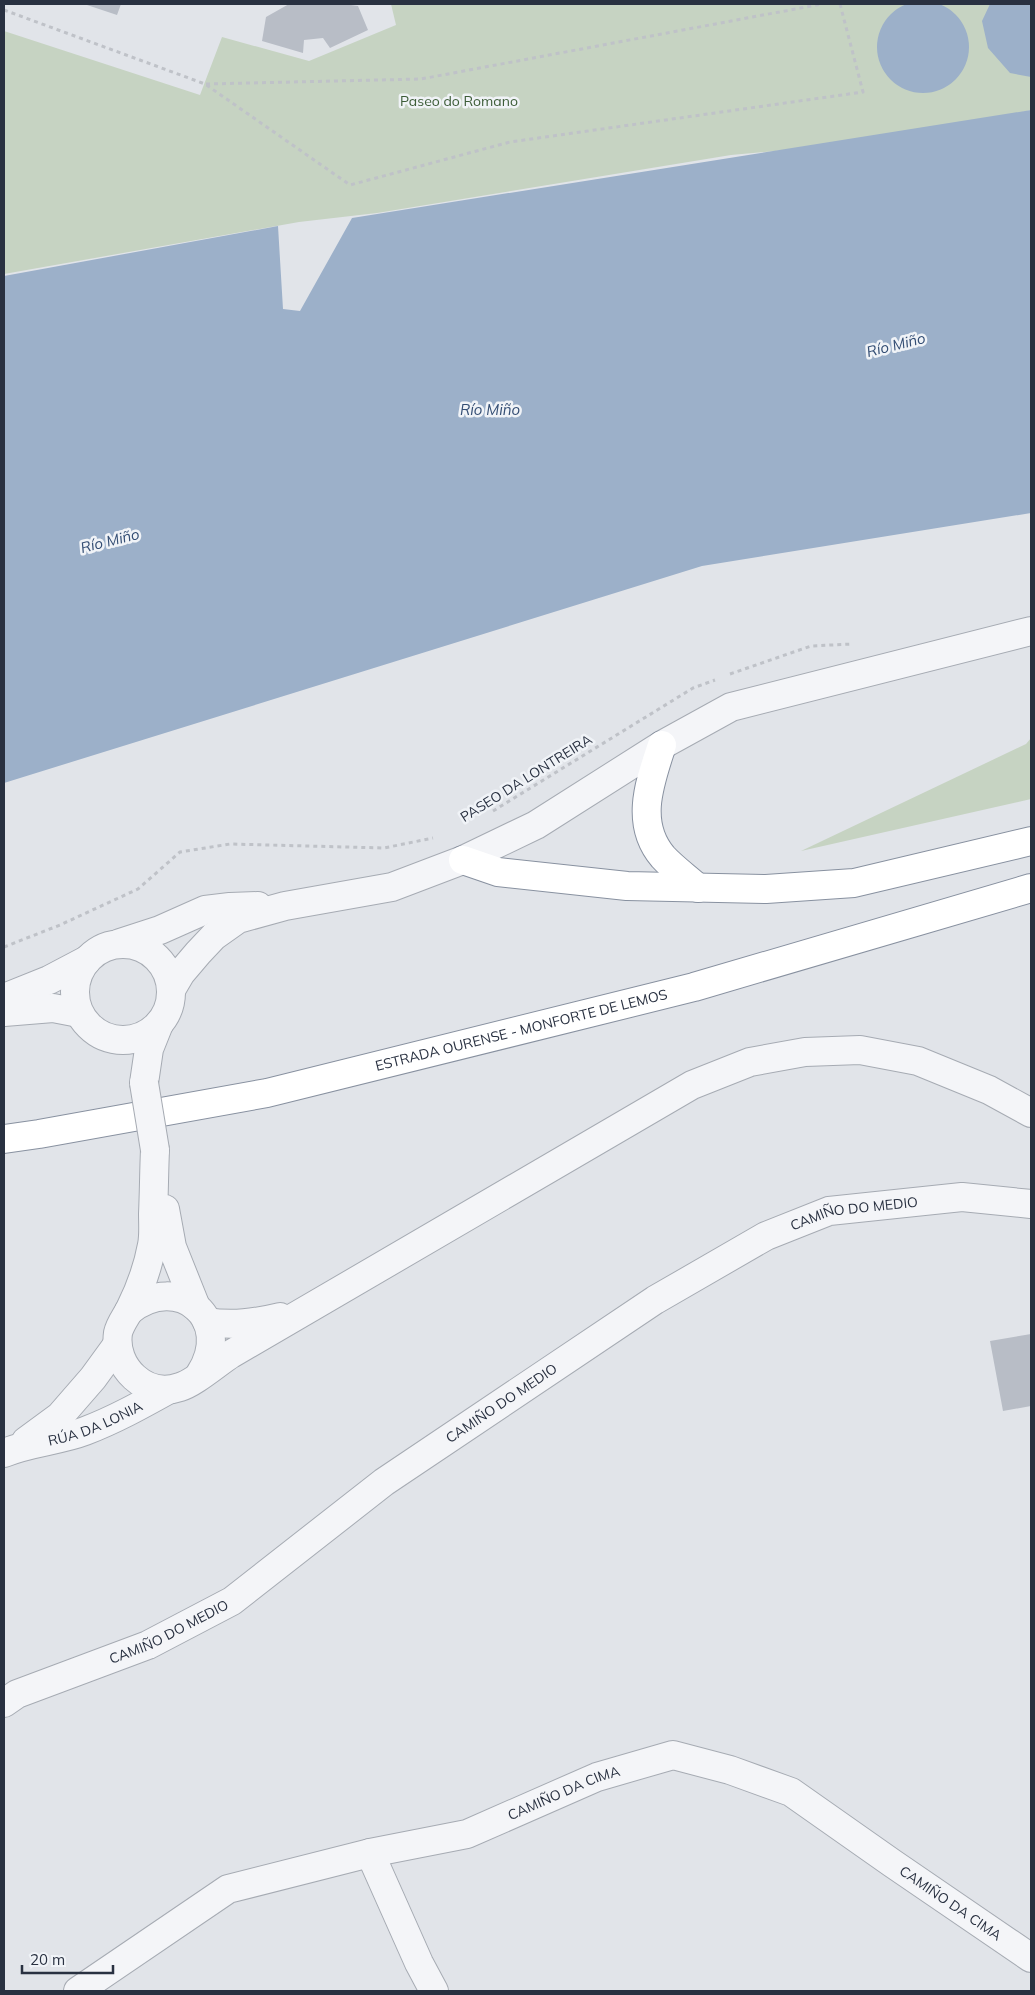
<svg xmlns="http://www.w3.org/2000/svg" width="1035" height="1995" viewBox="0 0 1035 1995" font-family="Mulish,sans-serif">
  <rect width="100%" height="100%" fill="#e1e4e9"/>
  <!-- green -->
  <path fill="#c6d3c2" d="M391,4H1031V110L904,139L731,155L377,213L299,222L4,274V31L200,95L222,37L309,61L396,25Z
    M1031,738V799L801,851L1026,744Z"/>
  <!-- water -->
  <path fill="#9cb0c9" d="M877 47a46 46 0 1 1 92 0a46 46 0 1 1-92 0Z
    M990,4H1031V77L1010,73L988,48L982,21Z
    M1031,110V513L702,566L4,783V276L278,226L283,309L300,311L352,218Z"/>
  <!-- building -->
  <path fill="#b8bdc6" d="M84,4H121L117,15Z
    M289,4H344L358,6L368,30L330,48L323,38L304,40L303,53L262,41L266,17Z
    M1031,1334V1406L1003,1411L990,1341Z"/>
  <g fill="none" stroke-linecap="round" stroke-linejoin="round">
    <!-- minor casing -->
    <g stroke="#a6abb3" stroke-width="30">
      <g id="minor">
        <path d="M120,943L160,930L205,910L230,907L258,906"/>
        <circle cx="123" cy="992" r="48"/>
        <path d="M171,990L181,973L198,953L214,936L238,919L285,906L392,887L463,860L536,825L662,745L731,707L1031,631"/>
        <path d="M4,998L49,980L87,960"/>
        <path d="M4,1012L53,1008L79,1013"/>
        <path d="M144,1083L149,1049L159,1024"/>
        <path d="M155,1150C154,1171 154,1193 153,1214C153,1224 154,1235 152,1245C148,1267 140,1289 130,1309C126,1317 120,1324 118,1333C113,1367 146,1399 180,1387C194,1383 217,1363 231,1354L692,1085L750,1062L805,1052L860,1050L918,1061L989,1090L1031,1113"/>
        <path d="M165,1209L172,1247L196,1307"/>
        <path d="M129,1311C179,1271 235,1320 200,1374"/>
        <path d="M207,1322C233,1326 255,1323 280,1317"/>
        <path d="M26,1441L60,1416L93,1378L117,1345"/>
        <path id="s1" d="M4,1453C30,1442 59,1441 85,1431C114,1420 141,1405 168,1390"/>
        <path id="s2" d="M4,1703L17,1694L148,1645L232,1601L384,1482L655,1300L766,1236L829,1211L962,1197L1031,1204"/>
        <path d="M370,1853L419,1963L434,1991"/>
        <path id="s3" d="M78,1991L228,1889L370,1853L467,1834L597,1777L673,1755L730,1770L791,1792L892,1863L1031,1958"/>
      </g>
    </g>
    <!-- highway casing -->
    <g stroke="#8891a0" stroke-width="30">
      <g id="highway">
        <path d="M662,745C650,782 634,823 663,857C673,868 687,878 698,888"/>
        <path d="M463,860L498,872L627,886L766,889L854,883L1031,841"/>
        <path id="s4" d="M4,1139L39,1134L267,1093L694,987L1031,888"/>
      </g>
    </g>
    <!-- path -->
    <path stroke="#bfc2c8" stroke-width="3" stroke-dasharray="4 4" stroke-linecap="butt" d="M4,10L205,84L350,185L510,142L863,92L840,4
      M206,84L421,79L822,4
      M730,674L811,646L852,644
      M493,811L693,688L715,680
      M4,947L60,925L138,889L180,852L230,844L384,848L433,838"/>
    <!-- minor -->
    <use href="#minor" stroke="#f4f5f8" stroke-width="28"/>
    <!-- highway -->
    <use href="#highway" stroke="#fff" stroke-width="28"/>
    <!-- minor-bridge casing -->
    <g stroke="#a6abb3" stroke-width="30" stroke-linecap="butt">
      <path id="minor-bridge" d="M144,1083L155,1150"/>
    </g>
    <!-- minor-bridge -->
    <use href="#minor-bridge" stroke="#f4f5f8" stroke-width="28"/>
  </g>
  <g text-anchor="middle" stroke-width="5" stroke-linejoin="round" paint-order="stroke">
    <!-- park labels -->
    <g font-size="14" fill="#3c5c37" stroke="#f0f3f7">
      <text x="459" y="106">Paseo do Romano</text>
    </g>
    <!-- street labels -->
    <g font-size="14" fill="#293141" stroke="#f0f3f7">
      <text transform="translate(526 778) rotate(-32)" y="5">PASEO DA LONTREIRA</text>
      <text dy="5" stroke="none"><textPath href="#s4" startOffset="529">ESTRADA OURENSE - MONFORTE DE LEMOS</textPath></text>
      <text dy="5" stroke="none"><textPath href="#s2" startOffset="990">CAMIÑO DO MEDIO</textPath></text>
      <text dy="5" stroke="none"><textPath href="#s2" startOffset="585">CAMIÑO DO MEDIO</textPath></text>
      <text dy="5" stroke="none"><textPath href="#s1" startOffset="96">RÚA DA LONIA</textPath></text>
      <text dy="5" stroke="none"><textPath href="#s2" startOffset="180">CAMIÑO DO MEDIO</textPath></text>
      <text dy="5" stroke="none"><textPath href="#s3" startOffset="532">CAMIÑO DA CIMA</textPath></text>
      <text dy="5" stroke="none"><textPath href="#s3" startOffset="966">CAMIÑO DA CIMA</textPath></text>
    </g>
    <!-- water labels -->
    <g font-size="15" font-style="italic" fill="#344e74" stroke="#f0f3f7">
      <text transform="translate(896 345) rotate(-14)" y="5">Río Miño</text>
      <text x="490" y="415">Río Miño</text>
      <text transform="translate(110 541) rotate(-14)" y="5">Río Miño</text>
    </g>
  </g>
  <!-- border -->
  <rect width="1035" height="1995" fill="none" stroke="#293141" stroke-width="10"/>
  <!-- scale -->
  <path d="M22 1965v8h91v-8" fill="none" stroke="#293141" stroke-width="2.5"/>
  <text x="30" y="1965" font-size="15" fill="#293141" stroke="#f0f3f7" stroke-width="4" paint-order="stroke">20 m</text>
</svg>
